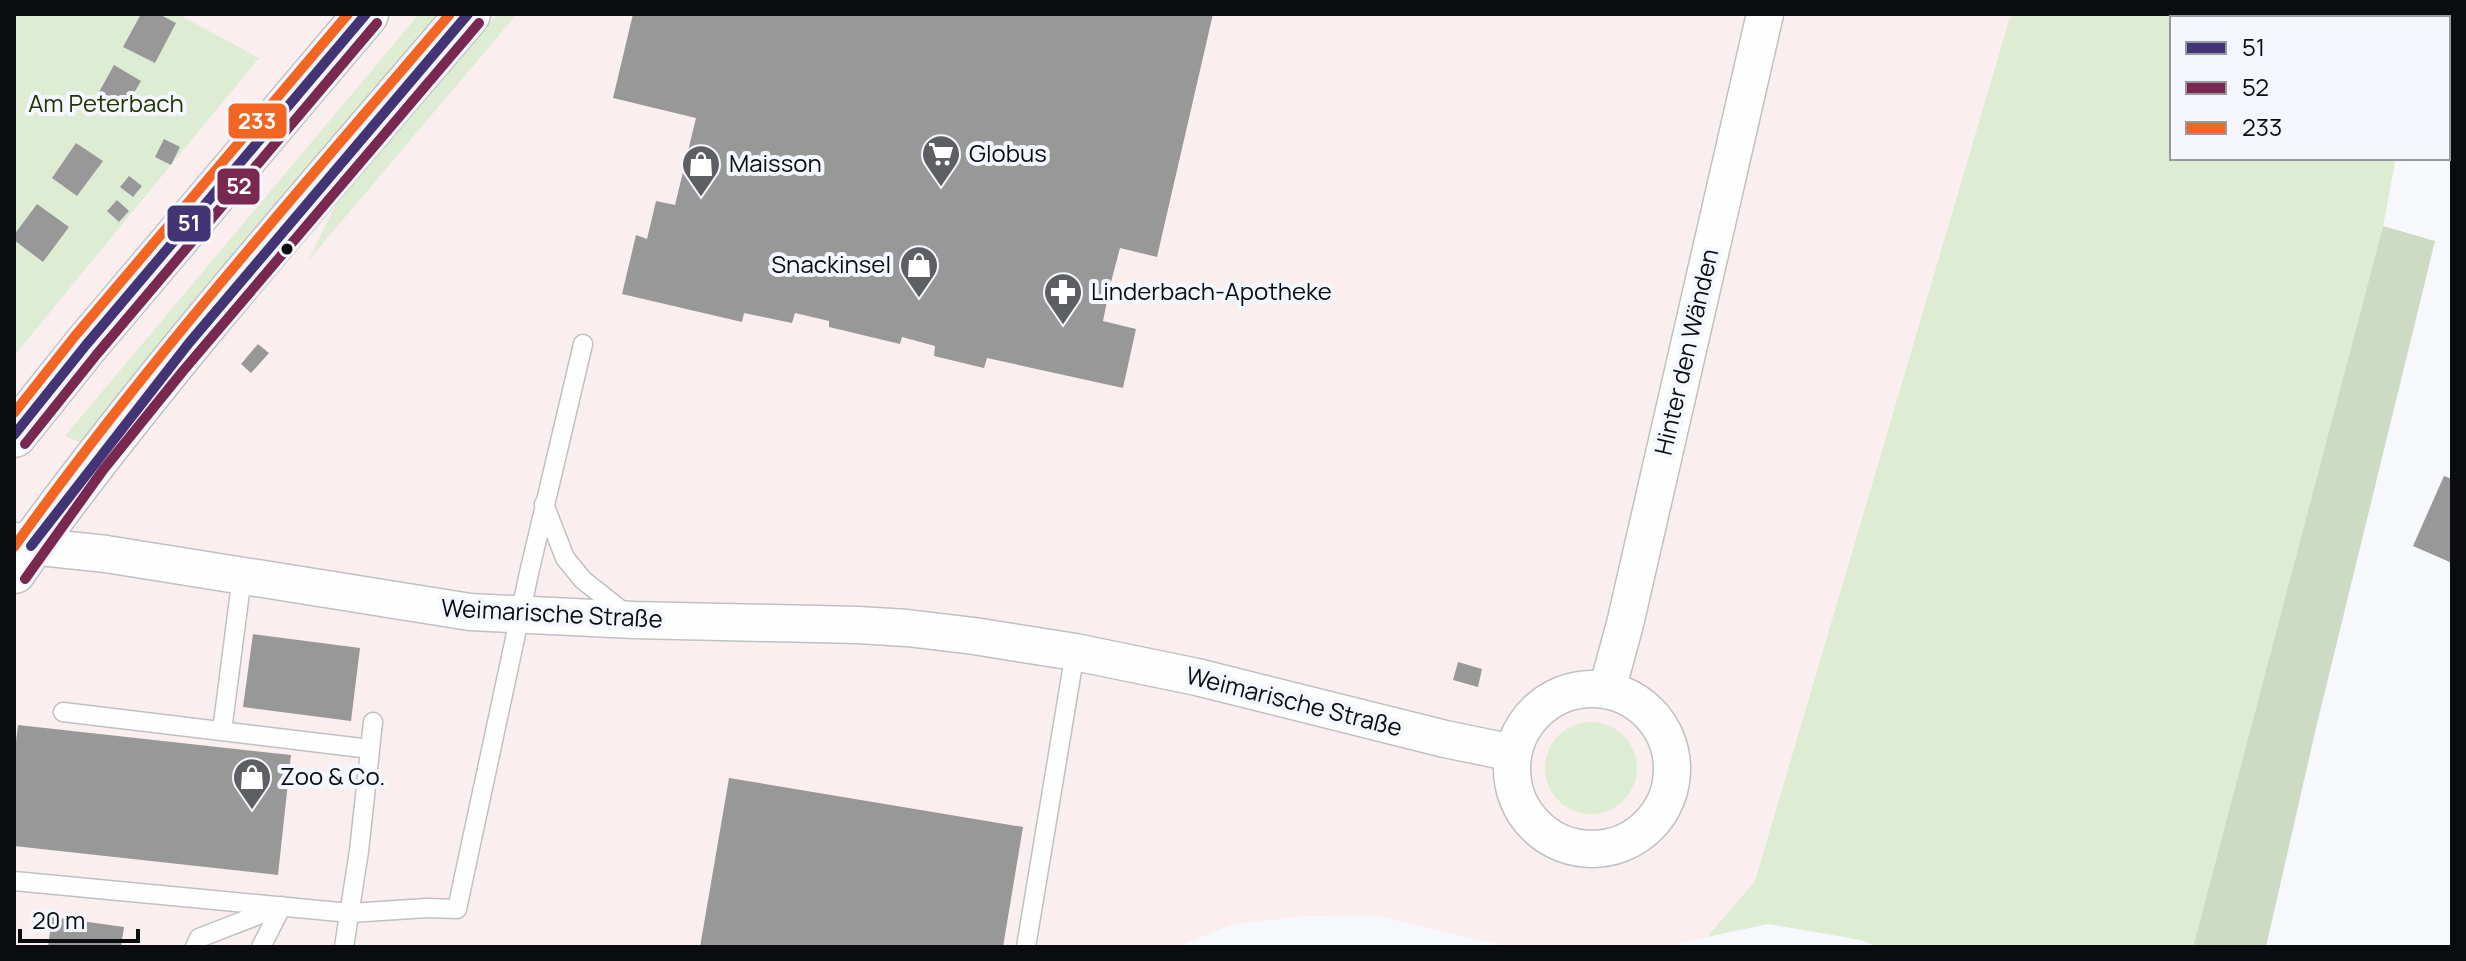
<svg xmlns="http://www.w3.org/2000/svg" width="2466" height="961" viewBox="0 0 2466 961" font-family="Manrope,sans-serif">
  <rect width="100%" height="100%" fill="#f6f8fb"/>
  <!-- commercial -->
  <path fill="#faefee" d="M178,14H2014L2009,20L1755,881L1707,937L1668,947H1510L1372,915L1307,916L1233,924L1177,947H14V356L259,58Z"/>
  <!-- green -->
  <path fill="#dfecd4" d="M14,14H178L259,58L14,356Z
    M419,14H440L80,442L65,436Z
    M497,14H517L308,261L338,200Z
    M2014,14H2387L2405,18H2172V158H2396L2383,226L2193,947H1877L1861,940L1768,924L1707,937L1755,881L2009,20Z
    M1545 768a46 46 0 1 1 92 0a46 46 0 1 1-92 0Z"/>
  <!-- forest -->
  <path fill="#cedbc4" d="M2383,226L2435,241L2316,728L2266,947H2193Z"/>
  <!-- building -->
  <path fill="#989899" d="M141,14H159L176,23L155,63L123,47Z
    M633,14H1213L1157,257L1120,248L1110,286L1103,321L1136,329L1123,388L987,358L984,368L934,356L935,346L902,337L900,344L829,327V321L795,313L792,323L744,313L742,322L622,294L636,235L647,239L656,201L675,205L696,118L613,98Z
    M114,65L141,81L121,116L94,101Z
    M164,139L180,147L171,165L155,157Z
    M76,143L103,161L77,196L52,178Z
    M129,176L142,186L133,197L120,187Z
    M117,200L129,211L119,222L107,211Z
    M37,204L69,227L43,262L14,240V235Z
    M258,344L269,353L251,373L241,364Z
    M2444,476L2452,479V563L2413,546Z
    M253,634L360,648L351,721L243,707Z
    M1458,662L1482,669L1478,687L1453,680Z
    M18,725L291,755L278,875L14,846V758Z
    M729,778L1023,827L1003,947H700Z
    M52,917L124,927L121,947H48Z"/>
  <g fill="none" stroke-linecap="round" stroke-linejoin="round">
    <!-- lane casing -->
    <g stroke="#bfc0c3" stroke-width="21">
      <path id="lane" d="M544,504L565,558L583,580L626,614
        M63,712L370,749
        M222,731L242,576
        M14,881L350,913L427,908L457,909L529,573L583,344
        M195,947L199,938L279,907
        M261,947L282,906
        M344,947L359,851L373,722
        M1026,947L1075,652"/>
    </g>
    <!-- street casing -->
    <g stroke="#bfc0c3" stroke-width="39">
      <path id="street" d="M31,546L106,554L470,612L634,620L858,625L907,628L974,636L1075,652L1197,677L1445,739L1513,753
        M1512 769a80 80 0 1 1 160 0a80 80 0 1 1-160 0Z
        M1607,690L1625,624L1765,14"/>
    </g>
    <!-- primary casing -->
    <g stroke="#bfc0c3" stroke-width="47">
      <path id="primary" d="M14,435L86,345L366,14
        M14,545L31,546C166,361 319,189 468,14"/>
    </g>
    <!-- highway casing -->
    <g stroke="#bfc0c3" stroke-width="47">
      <path id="highway" d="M14,571L31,546"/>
    </g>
    <!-- lane -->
    <use href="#lane" stroke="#fefefe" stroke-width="18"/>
    <!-- street -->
    <use href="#street" stroke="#fefefe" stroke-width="36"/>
    <!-- primary -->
    <use href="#primary" stroke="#fefefe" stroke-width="44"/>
    <!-- highway -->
    <use href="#highway" stroke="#fefefe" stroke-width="44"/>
    <!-- bus-1 casing -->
    <g stroke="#f4f7fd" stroke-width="16">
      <path id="bus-1" d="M14,435L86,345L366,14
        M31,546L189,343L468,14"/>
    </g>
    <!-- bus-2 casing -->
    <g stroke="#f4f7fd" stroke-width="16">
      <path id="bus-2" d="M25,444L97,354L377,23
        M25,579L103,470L183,371L479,23"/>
    </g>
    <!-- bus-3 casing -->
    <g stroke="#f4f7fd" stroke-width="16">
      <path id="bus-3" d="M14,413L75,336L348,14
        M14,547C148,360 301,189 450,14"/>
    </g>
    <!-- bus-1 -->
    <use href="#bus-1" stroke="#423475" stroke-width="10"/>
    <!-- bus-2 -->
    <use href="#bus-2" stroke="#79294f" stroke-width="10"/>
    <!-- bus-3 -->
    <use href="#bus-3" stroke="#f26522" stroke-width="10"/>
  </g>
  <!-- icons -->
  <defs>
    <g id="supermarket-pin" transform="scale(2)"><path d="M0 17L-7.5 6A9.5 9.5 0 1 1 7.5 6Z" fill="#5d5f62" stroke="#f4f7fd"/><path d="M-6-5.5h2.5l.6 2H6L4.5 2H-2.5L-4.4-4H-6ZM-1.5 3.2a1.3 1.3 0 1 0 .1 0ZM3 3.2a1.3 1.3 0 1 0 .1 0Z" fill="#fff"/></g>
    <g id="shop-pin" transform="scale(2)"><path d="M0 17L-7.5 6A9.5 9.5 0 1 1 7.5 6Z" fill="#5d5f62" stroke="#f4f7fd"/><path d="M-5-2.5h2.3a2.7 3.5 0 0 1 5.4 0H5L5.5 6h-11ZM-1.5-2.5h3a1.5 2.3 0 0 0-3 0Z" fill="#fff"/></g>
    <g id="pharmacy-pin" transform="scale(2)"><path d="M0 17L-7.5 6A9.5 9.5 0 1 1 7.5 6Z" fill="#5d5f62" stroke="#f4f7fd"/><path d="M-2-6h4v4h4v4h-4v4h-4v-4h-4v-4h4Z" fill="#fff"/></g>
  </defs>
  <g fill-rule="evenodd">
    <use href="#supermarket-pin" x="941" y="154"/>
    <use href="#shop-pin" x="701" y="164"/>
    <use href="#shop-pin" x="919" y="265"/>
    <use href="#pharmacy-pin" x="1063" y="292"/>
    <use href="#shop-pin" x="252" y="777"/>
  </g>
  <!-- markers -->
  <circle fill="#0a0c0f" stroke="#f4f7fd" stroke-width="3" cx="287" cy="249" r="7"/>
  <g text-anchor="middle" stroke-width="8" stroke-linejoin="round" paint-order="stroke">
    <!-- park labels -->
    <g font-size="24" fill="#223402" stroke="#f4f7fd">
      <text x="106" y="112">Am Peterbach</text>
    </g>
    <!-- poi labels -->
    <g font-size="24" fill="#0a0c0f" stroke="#f4f7fd" text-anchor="start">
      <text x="969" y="162">Globus</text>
      <text x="729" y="172">Maisson</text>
      <text x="891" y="273" text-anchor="end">Snackinsel</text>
      <text x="1091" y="300">Linderbach-Apotheke</text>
      <text x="280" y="785">Zoo &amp; Co.</text>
    </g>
    <!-- street labels -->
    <g font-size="24" fill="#0a0c0f" stroke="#f4f7fd">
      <text transform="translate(1687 352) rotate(-77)" y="8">Hinter den Wänden</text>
      <text transform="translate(552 614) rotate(3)" y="8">Weimarische Straße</text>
      <text transform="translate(1294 702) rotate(14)" y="8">Weimarische Straße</text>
    </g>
  </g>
  <g stroke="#f4f7fd" stroke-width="3">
    <rect x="227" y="102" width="61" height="38" rx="8" fill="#f26522"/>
    <rect x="216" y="167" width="45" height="39" rx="8" fill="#79294f"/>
    <rect x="166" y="204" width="46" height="39" rx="8" fill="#423475"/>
  </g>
  <g font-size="22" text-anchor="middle" font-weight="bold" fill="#fff">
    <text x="257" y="129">233</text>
    <text x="239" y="194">52</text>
    <text x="189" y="231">51</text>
  </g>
  <!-- border -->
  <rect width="2466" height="961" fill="none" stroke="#0a0c0f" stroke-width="32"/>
  <!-- legend -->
  <rect x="2170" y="16" width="280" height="144" fill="#f4f7fd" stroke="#96999e" stroke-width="2"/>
  <rect x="2186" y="42" width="40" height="12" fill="#423475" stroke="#96999e" stroke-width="2"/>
  <text x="2242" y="56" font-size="24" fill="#0a0c0f">51</text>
  <rect x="2186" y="82" width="40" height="12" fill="#79294f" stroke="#96999e" stroke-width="2"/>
  <text x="2242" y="96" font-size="24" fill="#0a0c0f">52</text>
  <rect x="2186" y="122" width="40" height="12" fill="#f26522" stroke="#96999e" stroke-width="2"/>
  <text x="2242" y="136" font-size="24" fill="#0a0c0f">233</text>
  <!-- scale -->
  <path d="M20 929v12h118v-12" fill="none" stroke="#0a0c0f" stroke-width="4"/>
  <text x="32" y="929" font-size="24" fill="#0a0c0f" stroke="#f4f7fd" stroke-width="6" paint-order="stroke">20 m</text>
</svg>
